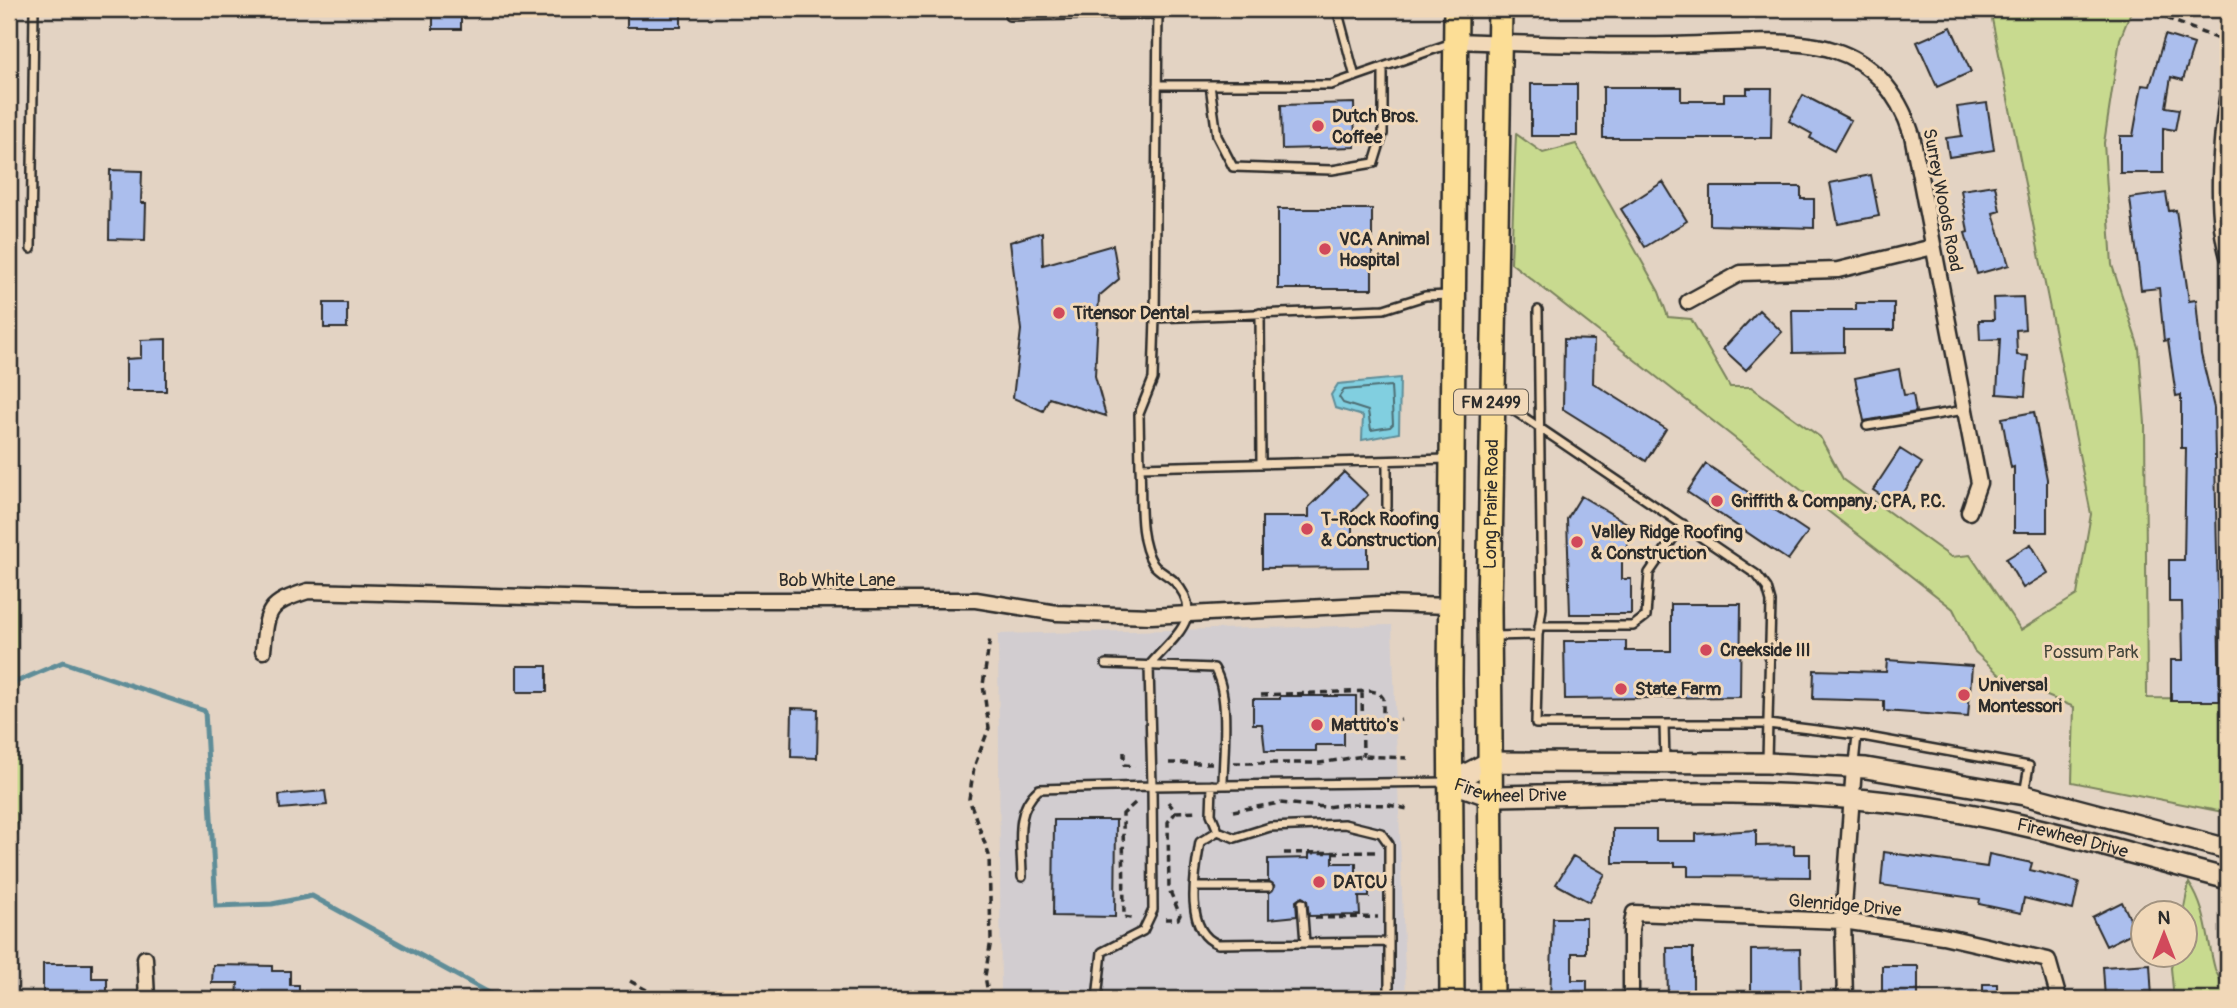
<svg xmlns="http://www.w3.org/2000/svg" width="2237" height="1008" viewBox="0 0 2237 1008" font-family="Pangolin,sans-serif">
  <rect width="100%" height="100%" fill="#e3d3c3"/>
  <filter id="ink" filterUnits="userSpaceOnUse"><feTurbulence type="fractalNoise" baseFrequency=".0143" numOctaves="2"/><feDisplacementMap in="SourceGraphic" scale="14" xChannelSelector="R" yChannelSelector="G"/><feConvolveMatrix kernelMatrix="1 2 1 2 8 2 1 2 1" color-interpolation-filters="sRGB"/></filter>
  <g filter="url(#ink)">
    <!-- built -->
    <path fill="#d2cdd0" d="M1392,625L1406,999H1001L998,634Z"/>
    <!-- green -->
    <path fill="#c8da8f" stroke="#7a825d" stroke-width="2" d="M1990,9H2132L2120,39L2104,143L2112,265L2139,348L2145,423L2147,698L2228,699V813L2072,782L2074,707L2003,678L1974,651L1953,609L1511,263L1516,134L1543,153L1576,144L1659,292L1668,317L1691,319L1730,387H1751L1820,437L1843,479L1951,557L1970,555L2021,630L2077,595L2091,514Z
      M9,508H17V835H9Z
      M2189,883C2207,909 2207,940 2215,969C2219,981 2228,986 2228,999H2174L2171,968L2173,956H2184L2183,913Z"/>
    <!-- water -->
    <path fill="#81cfe0" stroke="#5f8d98" stroke-width="2" d="M1400,378L1399,433L1362,440L1363,416L1335,408L1331,395L1338,384Z"/>
    <g fill="none" stroke-linecap="round" stroke-linejoin="round">
      <!-- shore -->
      <path stroke="#4d6d73" stroke-width="2" d="M1391,386L1393,424L1390,427L1371,430L1368,411L1343,403L1339,397L1344,390Z"/>
      <!-- stream -->
      <path stroke="#5f8d98" stroke-width="5" d="M9,685L63,662L205,711L216,906L272,904L312,896L500,999"/>
    </g>
    <!-- building -->
    <path fill="#abbeed" stroke="#2b2b2b" stroke-width="2" d="M433,9H461V29H433Z
      M627,9H681V27H627Z
      M1951,27L1971,72L1937,87L1917,42Z
      M2165,35L2194,44L2183,80L2171,77L2166,107L2179,109L2175,130L2163,128V173H2120V136H2133L2142,85L2150,86Z
      M1531,84H1577V136H1531Z
      M1603,87H1681V101H1724V94H1747V88H1772L1771,138H1603Z
      M1803,95L1851,120L1834,151L1810,138L1812,134L1789,121Z
      M1354,103L1355,147L1282,149L1281,105Z
      M1987,103L1994,150L1949,157L1946,138L1962,136L1957,107Z
      M110,170L142,171L141,203H146L145,240L109,239Z
      M1871,175L1879,216L1838,224L1830,183Z
      M1663,182L1687,221L1645,247L1621,209Z
      M1995,185L2000,211L1993,213L2009,265L1977,274L1965,233L1968,232L1961,190Z
      M1710,187H1801V199H1814V228L1710,225Z
      M2166,193L2169,211L2176,210L2189,301L2196,300L2201,354L2214,408L2220,701H2171V660H2183L2182,602H2169V560H2184L2186,448H2181V395L2176,396L2168,340L2164,341L2159,288L2141,290L2130,198Z
      M1278,209H1372V289H1278Z
      M1042,232L1043,265L1113,245L1119,279L1099,296L1095,376L1106,416L1049,398L1043,411L1013,398L1021,330L1010,242Z
      M2023,297L2025,329L2016,330L2017,355L2028,356L2025,396L1997,394L2000,339L1980,340L1979,320H1994L1993,298Z
      M324,303H347V328H324Z
      M1856,303H1894V330H1844V352L1793,353L1792,310H1856Z
      M1759,310L1782,332L1746,370L1723,349Z
      M166,339V391H126V359L141,358V340Z
      M1564,339L1594,340L1593,383L1666,429L1646,461L1563,409Z
      M1899,369L1904,395L1913,394L1916,412L1864,421L1855,378Z
      M2034,412L2047,479V532H2014V467L2011,468L2002,418Z
      M1900,449L1922,463L1896,505L1873,490Z
      M1706,464L1808,532L1788,560L1687,492Z
      M1344,472L1368,495L1352,512V541H1368V567L1262,568V517H1309V507Z
      M1581,496L1637,529L1622,554V579H1631V614H1570L1567,519Z
      M2031,544L2048,573L2023,588L2006,559Z
      M1671,604H1741L1740,697L1565,699L1564,641H1626V651H1671Z
      M1887,660L1972,666L1968,717L1884,711V701L1813,699L1814,670L1886,672Z
      M517,666H547V692H517Z
      M1280,696H1356V723H1344V745H1316V751H1265L1262,724H1253V699H1280Z
      M792,708L818,709L817,758L791,757Z
      M325,791L327,805L280,809L279,795Z
      M1054,820H1116L1115,917L1053,916Z
      M1613,829H1656V841H1696V834L1756,830V846L1794,845V854H1810V877L1688,876V866H1675V863H1613Z
      M1333,852V863H1356V877H1369V897H1359L1360,915L1309,916L1307,900L1302,897L1296,901L1297,916L1269,919V893L1275,886L1268,881V859L1309,858V853Z
      M1884,852L1987,867L1989,854L2032,863L2030,870L2079,882L2073,910L2024,898L2021,913L1979,904L1980,899L1881,885Z
      M1573,856L1605,874L1589,902L1556,884Z
      M2122,902L2136,931L2106,946L2092,917Z
      M1553,918H1586V953H1572V980H1587V999H1550Z
      M1667,948H1693V999H1668Z
      M1800,949L1801,992H1751V950Z
      M43,964H92V978H107V999H43Z
      M2150,964L2152,998L2105,999L2103,967Z
      M213,965L272,966V971H290V985H299V999H237L238,983H212Z
      M1882,966H1918V999H1882Z
      M1983,984H1997V999H1983Z"/>
    <g fill="none" stroke-linecap="round" stroke-linejoin="round">
      <!-- lane casing -->
      <g stroke="#2b2b2b" stroke-width="12">
        <path id="lane" d="M1337,9L1355,77
          M1009,16L1158,14
          M1157,85H1331L1452,43
          M1210,85L1217,136L1233,167L1332,170L1374,163L1383,134V67
          M31,249L34,9
          M1260,313L1261,464
          M1155,318L1158,9
          M1497,399L1757,575L1767,588L1771,602L1767,760
          M1867,426L1965,410
          M1449,459L1140,467L1139,414L1153,379L1155,318L1384,309L1425,296L1449,295
          M1387,461V507
          M1140,467C1142,496 1137,538 1153,564C1158,571 1168,575 1174,581C1208,616 1172,638 1149,666L1152,786L1447,782
          M1539,626H1633L1646,616L1649,573L1683,524
          M1538,635L1536,724H1768L1857,735L1854,764
          M1493,636L1538,635L1542,608L1538,310
          M1106,664L1214,668C1231,696 1223,752 1223,785
          M1664,724L1665,762
          M1857,735L2029,766L2024,794
          M1212,785L1211,814L1218,831L1235,838L1270,827L1344,824L1381,833L1389,844V999
          M1218,831L1200,842C1195,872 1183,931 1218,944L1389,942
          M1022,877C1022,845 1013,811 1039,789L1152,786L1153,910L1143,931L1102,952L1097,999
          M1196,887H1269
          M1302,903L1305,943"/>
      </g>
      <!-- street casing -->
      <g stroke="#2b2b2b" stroke-width="19">
        <path id="street" d="M1456,41C1529,44 1601,46 1674,45C1720,44 1789,37 1833,50C1875,63 1899,95 1912,135L1979,483L1969,512
          M2228,92C2221,138 2214,211 2228,256
          M1688,302L1741,273L1838,270L1933,247
          M263,651C267,609 267,604 308,591L636,600H976L1057,613L1151,616L1381,604L1451,606
          M145,958L147,999
          M1631,999V929L1634,913L1843,921L1943,936L2048,960L2059,999
          M1845,999L1843,921L1854,767"/>
      </g>
      <!-- secondary casing -->
      <g stroke="#2b2b2b" stroke-width="24">
        <g id="secondary">
          <path d="M1451,782L1489,762L1767,763L1866,768L2024,795L2228,849"/>
          <path id="s1" d="M1451,782L1490,796C1633,794 1776,786 1919,806C2024,820 2126,853 2228,879"/>
        </g>
      </g>
      <!-- primary casing -->
      <g stroke="#2b2b2b" stroke-width="28">
        <g id="primary">
          <path d="M1452,999L1450,680L1456,9"/>
          <path id="s2" d="M1492,999L1489,609L1500,9"/>
        </g>
      </g>
      <!-- path -->
      <path stroke="#2b2b2b" stroke-width="3.5" stroke-dasharray="7 5" stroke-linecap="butt" d="M2144,9L2228,43
        M1362,692L1363,756
        M1261,695L1370,691L1379,693L1383,698V724L1401,720
        M1124,752V765L1135,766
        M1169,763H1213
        M1234,763H1320L1363,756L1407,758
        M1168,802L1176,812L1197,811
        M1135,803L1123,814L1124,917L1136,919
        M1233,811L1280,803L1325,807L1351,804L1389,805L1408,809
        M1284,853L1377,852
        M1315,918L1378,917
        M1165,919H1178L1180,915L1169,889L1168,822L1176,812
        M630,981L663,999
        M989,999L985,976L991,940L989,855L969,799L974,767L989,728L983,685L990,638"/>
      <!-- lane -->
      <use href="#lane" stroke="#f1d8b8" stroke-width="7"/>
      <!-- street -->
      <use href="#street" stroke="#f1d8b8" stroke-width="14"/>
      <!-- secondary -->
      <use href="#secondary" stroke="#f1d8b8" stroke-width="19"/>
      <!-- primary -->
      <use href="#primary" stroke="#fcde96" stroke-width="23"/>
    </g>
  </g>
  <!-- markers -->
  <g fill="#d1495b" stroke="#f1d8b8" stroke-width="2.5">
    <circle cx="1318" cy="126" r="7"/>
    <circle cx="1325" cy="249" r="7"/>
    <circle cx="1059" cy="313" r="7"/>
    <circle cx="1717" cy="501" r="7"/>
    <circle cx="1307" cy="529" r="7"/>
    <circle cx="1577" cy="542" r="7"/>
    <circle cx="1706" cy="650" r="7"/>
    <circle cx="1621" cy="689" r="7"/>
    <circle cx="1964" cy="695" r="7"/>
    <circle cx="1317" cy="725" r="7"/>
    <circle cx="1319" cy="882" r="7"/>
  </g>
  <g text-anchor="middle" stroke-width="6" stroke-linejoin="round" paint-order="stroke">
    <!-- shield labels -->
    <rect fill="#f1d8b8" stroke="#665f55" stroke-width="2" x="1454" y="389.5" width="74" height="25" rx="5"/>
    <g font-size="16" font-weight="bold" fill="#2b2b2b">
      <text x="1491" y="408">FM 2499</text>
    </g>
    <!-- poi labels -->
    <g font-size="18" font-weight="bold" fill="#2b2b2b" stroke="#f1d8b8" text-anchor="start">
      <text x="1332" y="122">Dutch Bros.<tspan x="1332" dy="21">Coffee</tspan></text>
      <text x="1339" y="245">VCA Animal<tspan x="1339" dy="21">Hospital</tspan></text>
      <text x="1073" y="319">Titensor Dental</text>
      <text x="1731" y="507">Griffith &amp; Company, CPA, P.C.</text>
      <text x="1321" y="525">T-Rock Roofing<tspan x="1321" dy="21">&amp; Construction</tspan></text>
      <text x="1591" y="538">Valley Ridge Roofing<tspan x="1591" dy="21">&amp; Construction</tspan></text>
      <text x="1720" y="656">Creekside III</text>
      <text x="1978" y="691">Universal<tspan x="1978" dy="21">Montessori</tspan></text>
      <text x="1635" y="695">State Farm</text>
      <text x="1331" y="731">Mattito's</text>
      <text x="1333" y="888">DATCU</text>
    </g>
    <!-- street labels -->
    <g font-size="18" fill="#2b2b2b" stroke="#f1d8b8">
      <text transform="translate(1943 200) rotate(79)" y="6">Surrey Woods Road</text>
      <text dy="6" stroke="none"><textPath href="#s2" startOffset="495">Long Prairie Road</textPath></text>
      <text x="837" y="586">Bob White Lane</text>
      <text dy="6" stroke="none"><textPath href="#s1" startOffset="61">Firewheel Drive</textPath></text>
      <text dy="6" stroke="none"><textPath href="#s1" startOffset="628">Firewheel Drive</textPath></text>
      <text transform="translate(1845 905) rotate(5)" y="6">Glenridge Drive</text>
    </g>
    <!-- park labels -->
    <g font-size="18" fill="#43453a" stroke="#f1d8b8">
      <text x="2091" y="658">Possum Park</text>
    </g>
  </g>
  <!-- margin -->
  <rect width="2237" height="1008" fill="none" stroke="#f1d8b8" stroke-width="35"/>
  <rect x="18" y="18" width="2202" height="973" fill="none" stroke="#2b2b2b" stroke-width="2.5" filter="url(#ink)"/>
  <!-- north arrow -->
  <g transform="translate(2164 934)"><circle r="33" fill="#f1d8b8" stroke="#a29380" stroke-width="2"/>
  <path d="M0-5L12 26L0 18L-12 26Z" fill="#d1495b"/>
  <text y="-10" font-size="19" font-weight="bold" text-anchor="middle" fill="#2b2b2b">N</text>
  </g>
</svg>
